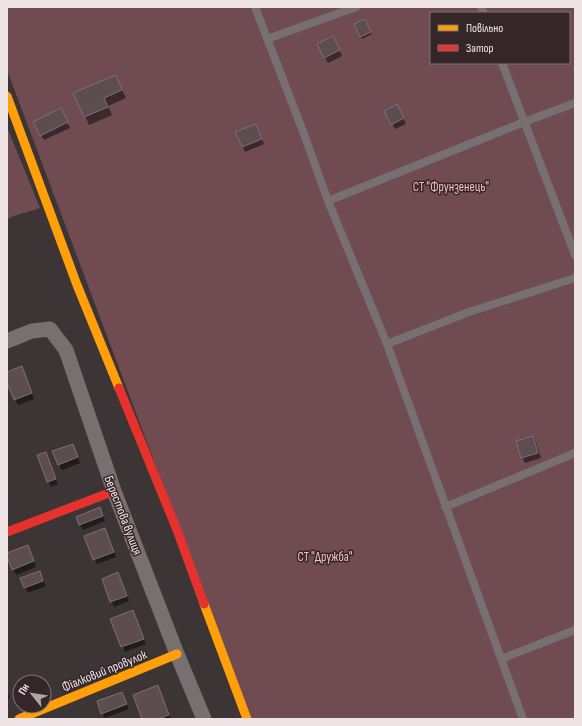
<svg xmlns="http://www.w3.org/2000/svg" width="582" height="726" viewBox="0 0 582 726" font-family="'Sofia Sans Condensed',sans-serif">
  <rect width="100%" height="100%" fill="#3c3435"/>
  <!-- green -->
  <path fill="#704c52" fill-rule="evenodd" d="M7,7H575V719H251L7,70ZM431,13H569V63H431Z
    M7,127L40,208L11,217L7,220Z"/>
  <!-- shadow -->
  <path fill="#0007" d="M365,20L372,34L362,39L356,25Z
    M336,42L342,56L328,63L318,44Z
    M115,76L126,98L108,106L112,115L89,125L75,93Z
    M400,111L406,124L395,129L392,124Z
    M63,115L70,128L44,140L41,135Z
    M259,130L264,144L245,152L237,133Z
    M7,373H24L34,399L18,405L7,380Z
    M533,437L536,442L541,458L525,463L522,457Z
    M75,450L80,463L62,470L59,465Z
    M38,456L48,458L58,484L51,487Z
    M100,509L105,521L83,530L80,524Z
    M107,534L116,557L97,564L94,559Z
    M30,551L36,567L16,575L7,554Z
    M39,572L46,586L28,593L21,579Z
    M118,574L129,601L114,607L103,580Z
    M135,616L146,644L125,652L111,619Z
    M7,691L10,698L7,699Z
    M160,691L171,719H144Z
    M124,698L129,709L105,718L102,713Z"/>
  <!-- building -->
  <path fill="#5e4d50" stroke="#797273" d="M365,19L371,32L360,37L354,24Z
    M333,36L340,50L324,58L317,44Z
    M116,75L122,90L104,98L108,107L84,117L73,93Z
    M397,104L404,118L391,125L384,111Z
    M61,108L68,122L40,136L33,122Z
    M256,124L262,139L242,147L235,132Z
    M22,366L32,393L14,400L7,383V372Z
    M533,436L538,453L521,458L516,441Z
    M73,444L78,457L58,465L52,451Z
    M46,452L56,479L47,482L37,455Z
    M100,507L103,516L79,525L76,517Z
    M105,528L114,552L93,560L84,536Z
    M28,545L34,561L12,570L7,557V553Z
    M40,571L43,581L24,588L20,578Z
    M118,572L127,596L110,602L102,579Z
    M133,610L144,639L121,647L110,619Z
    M158,685L169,715L158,719H142L133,695Z
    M122,692L127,704L101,714L97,701Z"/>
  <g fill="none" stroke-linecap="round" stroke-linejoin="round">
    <!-- lane -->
    <path stroke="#786f70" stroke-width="8" d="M255,7L304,134L328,201L387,344L523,719
      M481,7L484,13
      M267,39L356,7
      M502,63L575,255
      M328,201L524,122L575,103
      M387,344L469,312L575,278
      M445,507L575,453
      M501,659L575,630"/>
    <!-- street -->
    <path stroke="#786f70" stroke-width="15" d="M7,341L32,331L50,329L66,350L114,491L177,654L204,719"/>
    <!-- slow -->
    <path stroke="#ff9f0a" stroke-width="9" d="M7,96L77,285L119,388
      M204,604L247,719
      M19,719L177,654"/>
    <!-- jam -->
    <path stroke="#e5322d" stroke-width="9" d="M119,388L177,530L204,604
      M7,532L114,491"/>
  </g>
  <g text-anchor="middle" stroke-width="3" stroke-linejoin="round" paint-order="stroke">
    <!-- park labels -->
    <g font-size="13" fill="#fabec8" stroke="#352629">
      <text x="451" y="191">СТ "Фрунзенець"</text>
      <text x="325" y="561">СТ "Дружба"</text>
    </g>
    <!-- street labels -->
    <g font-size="13" fill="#eee4e5" stroke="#352629">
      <text transform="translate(124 515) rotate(69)" y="5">Берестова вулиця</text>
      <text transform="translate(104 670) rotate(-22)" y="5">Фіалковий провулок</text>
    </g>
  </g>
  <!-- border -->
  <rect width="582" height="726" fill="none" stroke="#eee4e5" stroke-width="16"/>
  <!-- legend -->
  <rect x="430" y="12" width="140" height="52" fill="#352629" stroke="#7f7274"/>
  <rect x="438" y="25" width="20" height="6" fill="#ff9f0a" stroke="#7f7274"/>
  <text x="466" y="32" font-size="12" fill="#eee4e5">Повільно</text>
  <rect x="438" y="45" width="20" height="6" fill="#e5322d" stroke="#7f7274"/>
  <text x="466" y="52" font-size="12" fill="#eee4e5">Затор</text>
  <!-- north arrow -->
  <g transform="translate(32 694) rotate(300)"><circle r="19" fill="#352629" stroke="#7f7274"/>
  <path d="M0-3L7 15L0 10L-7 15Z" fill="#b0a6a7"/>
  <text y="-6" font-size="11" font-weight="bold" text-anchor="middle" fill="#eee4e5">Пн</text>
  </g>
</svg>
